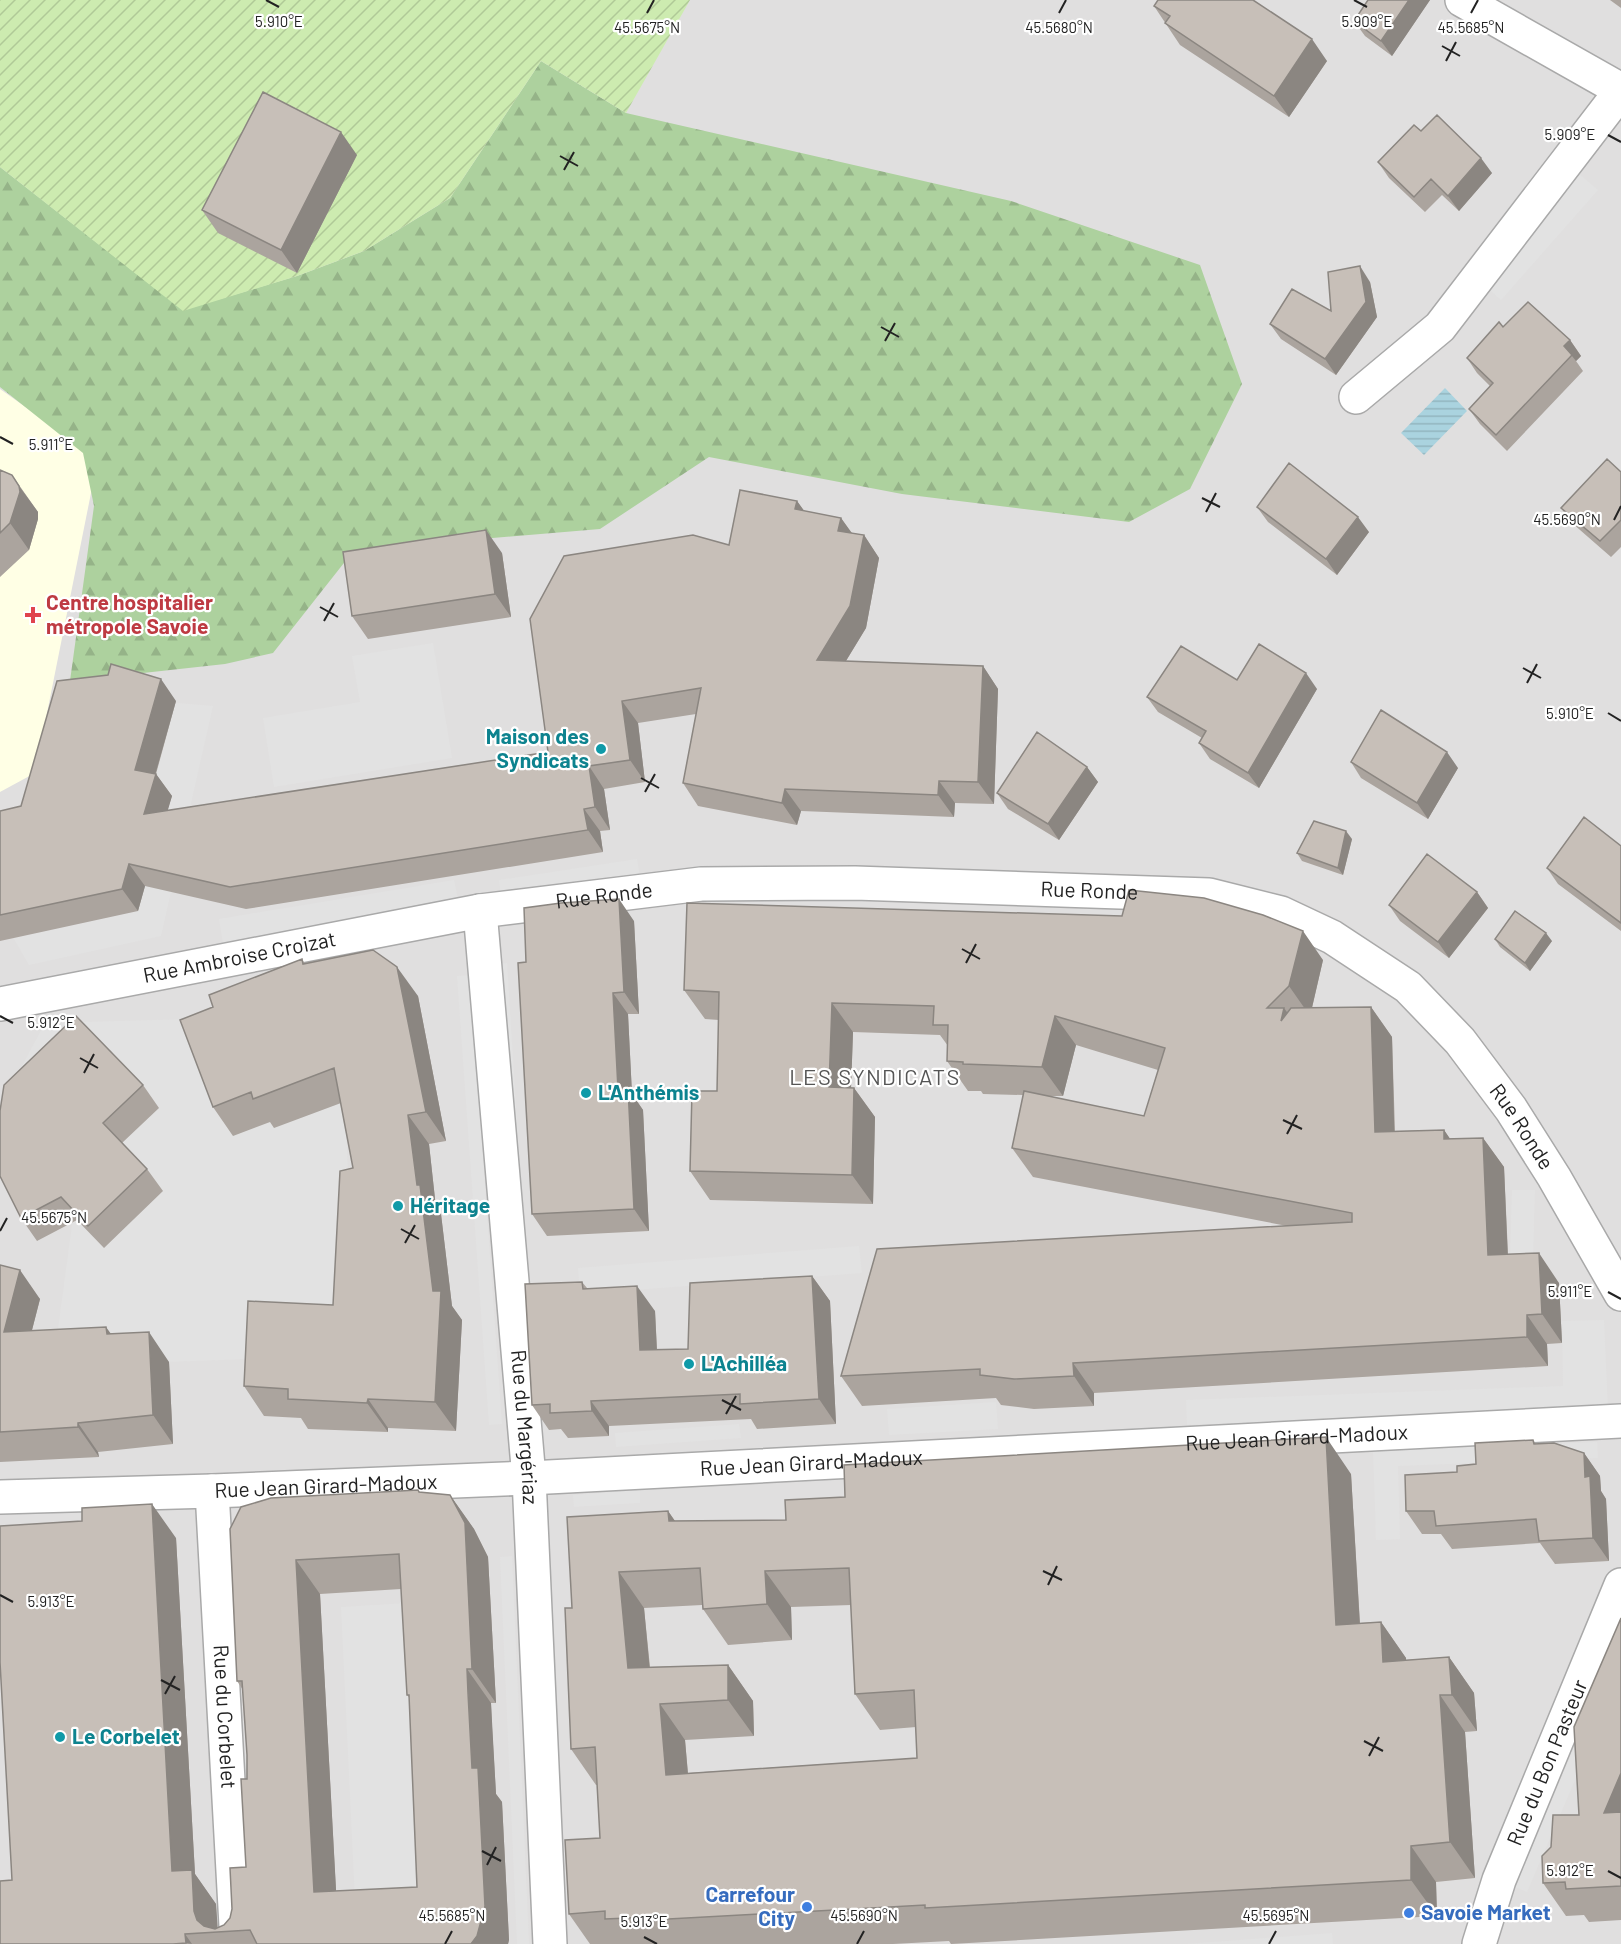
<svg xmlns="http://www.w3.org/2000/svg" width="1621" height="1944" viewBox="0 0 1621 1944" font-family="Barlow,sans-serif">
  <defs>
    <pattern id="forest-firs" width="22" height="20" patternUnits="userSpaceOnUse" patternTransform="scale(1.5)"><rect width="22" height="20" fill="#add19e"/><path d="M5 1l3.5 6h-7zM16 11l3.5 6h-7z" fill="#95b388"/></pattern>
    <pattern id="garden-furrows" width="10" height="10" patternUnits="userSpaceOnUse" patternTransform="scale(1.5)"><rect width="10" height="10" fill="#cdebb0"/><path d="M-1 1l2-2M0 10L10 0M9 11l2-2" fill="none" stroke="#b0c997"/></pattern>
    <pattern id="water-rules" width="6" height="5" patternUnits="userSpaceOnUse" patternTransform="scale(1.5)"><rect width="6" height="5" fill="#aad3df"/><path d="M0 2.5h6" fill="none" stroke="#92b5bf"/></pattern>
  </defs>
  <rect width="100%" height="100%" fill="#f2efe9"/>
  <!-- residential -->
  <path fill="#e0dfdf" d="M0,0H1621V1944H0Z"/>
  <!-- education -->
  <path fill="#ffffe5" d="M0,389L98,458L35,773L0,792Z"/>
  <!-- forest -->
  <path fill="url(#forest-firs)" d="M541,61L626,113L1011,201L1200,265L1242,384L1190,489L1129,522L902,494L709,457L600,529L469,540L351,554L273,653L225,664L70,681L94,506L83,453L0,387V167L183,310L297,276L364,251L450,198Z"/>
  <!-- garden -->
  <path fill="url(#garden-furrows)" d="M0,0H690L626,113L541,61L450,198L364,251L297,276L183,311L0,167Z"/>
  <!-- parking -->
  <path fill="#e2e2e2" d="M1579,174L1598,190L1501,300L1482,283Z
    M433,643L452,758L274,787L263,718L360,702L352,656Z
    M81,695L213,706L161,936L29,965L10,932Z
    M637,859L640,877L501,897L499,880Z
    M454,880L459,904L223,943L219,919Z
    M507,963L536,1424L496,964Z
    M470,975L502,1424L489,1425L457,976Z
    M341,1015L356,1355L53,1366L81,1158L0,1136V1107L45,1023Z
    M1512,1190H1535L1533,1257H1510Z
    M859,1246L862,1273L580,1294L578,1268Z
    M1604,1320L1608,1409L1187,1425L1186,1400L1563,1386L1562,1321Z
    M996,1402L998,1429L889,1435L887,1409Z
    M739,1424L741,1438L616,1447L615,1433Z
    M1597,1442L1598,1458L1398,1466L1400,1539L1376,1540L1373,1451Z
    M640,1490V1503L574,1507L573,1495Z
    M512,1556L529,1944H517L500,1557Z
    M408,1603L421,1898L355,1901L341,1607Z
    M1621,1637V1673L1527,1892L1515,1887Z
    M1332,1933L1333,1944H1186Z"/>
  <!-- water -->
  <path fill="url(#water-rules)" d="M1445,388L1467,411L1424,455L1401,433Z"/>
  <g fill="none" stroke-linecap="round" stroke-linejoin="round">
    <!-- minor casing -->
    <g stroke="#a9a9a9" stroke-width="36">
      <g id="minor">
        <path d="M1356,397L1440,327L1621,91"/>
        <path id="s1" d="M480,911L529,1478L550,1944"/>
        <path id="s2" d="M0,1004L480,911L701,884L855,883L1209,895L1281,913L1332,937L1408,987L1460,1041L1511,1109L1554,1177L1621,1294"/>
        <path id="s3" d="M212,1491L237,1944"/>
        <path id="s4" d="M0,1497L212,1491L529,1478L1621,1421"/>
        <path id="s5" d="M1479,1944L1499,1880L1621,1585"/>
      </g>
    </g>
    <!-- tertiary casing -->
    <g stroke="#a9a9a9" stroke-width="36">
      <path id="tertiary" d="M1462,0L1621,90"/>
    </g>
    <!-- minor -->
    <use href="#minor" stroke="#fff" stroke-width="33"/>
    <!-- tertiary -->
    <use href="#tertiary" stroke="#fff" stroke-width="33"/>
  </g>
  <!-- wall -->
  <path fill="#aba49e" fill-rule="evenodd" d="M1368,0H1430L1392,56L1365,36L1354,21Z
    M1610,0H1621V8Z
    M1154,6L1327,61L1289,117L1180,45Z
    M1421,131L1492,173L1459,211L1442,195L1425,212L1389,178L1378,162Z
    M357,155L297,273L218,233L202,210Z
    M1370,282L1377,317L1336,375L1281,339L1270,324L1331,311Z
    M1503,327L1570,340L1581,356L1576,361L1583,371L1507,451L1480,424L1469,409L1490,386L1477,373L1467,358Z
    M0,470L12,475L38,512V519L29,550L0,577Z
    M1621,472V547L1611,557L1572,523L1561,508Z
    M797,501L804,511L841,518L851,533L864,535L879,558L866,628L846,661L983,666L998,689L994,804L955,803L954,817L801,811L797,825L698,806L683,783L696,714L638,723L645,782L604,789L610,830L600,831L603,852L246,909L145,886L138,911L0,941V811L21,806L176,701L156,774L172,796L167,811L548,752L729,545Z
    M1257,507L1369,532L1337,575L1268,522Z
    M502,553L511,617L368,639L352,616Z
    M1237,680L1317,689L1259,788L1210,759L1199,743L1202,738L1158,712L1147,697Z
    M1351,762L1458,768L1428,819L1361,778Z
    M1087,767L1098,782L1059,840L1008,809L997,793Z
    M1352,839L1343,875L1302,861L1297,853Z
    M1621,846V931L1558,884L1547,868Z
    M1477,892L1488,908L1449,958L1400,921L1389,905Z
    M634,921L639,1014H628L632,1094L643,1110L649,1231L547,1236L532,1214L526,962Z
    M1495,939L1552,941L1530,971L1500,947Z
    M302,959L305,964L418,996L446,1141L429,1144L436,1208L441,1214L452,1306L462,1320L456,1431L388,1428V1432L308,1429L301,1418L264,1416L244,1386L333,1305L353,1168L341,1103L274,1128L270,1122L233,1136L213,1107V1007Z
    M1323,960L1312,1008L1371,1007L1392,1037L1395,1131L1444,1130L1450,1139L1483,1138L1504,1167L1508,1254L1559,1283L1562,1343L1547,1344L1548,1366L1094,1393V1406L1034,1409L1001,1405L996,1398L862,1406L841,1376L1287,1226L1033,1177L1012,1148L1023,1095L983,1094L981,1091H968L947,1061L948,1046L940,1035L853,1032L851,1088H854L875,1117L873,1204L710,1200L690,1171L717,1091L719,1020L705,1019L684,990ZM1076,1045L1158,1070L1144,1116L1047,1096H1063Z
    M143,1085L159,1108L122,1143L147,1169L163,1191L104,1248L77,1220L37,1241L21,1218L0,1176Z
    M0,1265L40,1299L32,1330L111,1334L169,1362L173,1444L98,1452L99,1457L0,1462Z
    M812,1276L830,1301L836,1424L757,1429L751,1419L609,1426V1436L568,1438L561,1429L549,1430L532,1405L582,1282L587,1288L655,1311L657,1349H688Z
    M1533,1440L1536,1444L1584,1453L1600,1476L1601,1491L1606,1499L1609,1561L1555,1564L1540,1543L1452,1549L1441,1534H1422L1406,1511L1457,1472Z
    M1351,1474L1360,1623L1381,1622L1406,1658V1660L1449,1657L1474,1693L1477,1731L1465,1732L1475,1878L1436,1882L1437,1916L951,1944L949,1941L893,1944H590L569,1914L600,1838L597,1785H596L571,1749L572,1608L668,1511L675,1521L786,1520ZM702,1605L703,1609L728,1645L792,1640L791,1607L851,1605L855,1694L880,1730L916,1727L917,1758L688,1773L685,1740L754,1736L753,1701L728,1665L650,1667L644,1608Z
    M418,1490L420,1492L450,1495L474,1529L488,1557L496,1703H491L492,1727L496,1794L502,1802L509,1940L508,1944H0L12,1880L176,1538L195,1874L216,1904L217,1928L224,1925L230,1918L246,1867L247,1755L243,1690L237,1681L230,1529ZM401,1589L407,1695L410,1698L417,1887L336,1891L320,1594Z
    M1621,1618V1920L1589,1922L1584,1915L1566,1916L1543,1883L1579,1815Z"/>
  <!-- shaded-wall -->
  <path fill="#8b8681" d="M1409,0H1430L1392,56L1381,41Z
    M1312,39L1327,61L1289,117L1274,96Z
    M341,132L357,155L297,273L281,250Z
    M1481,158L1492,173L1459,211L1448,196Z
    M1360,266L1370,282L1377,317L1336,375L1325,359Z
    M1570,340L1581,356L1576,361L1564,346Z
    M19,486L38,512V519L29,550L10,523Z
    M797,501L813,523L795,509Z
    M1358,517L1369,532L1337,575L1326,559Z
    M841,518L857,540L838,531Z
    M486,530L502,553L511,617L495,594Z
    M864,535L879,558L866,628L833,682L817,660Z
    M983,666L998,689L994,804L978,782Z
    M1306,673L1317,689L1259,788L1248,773Z
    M161,679L176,701L152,786L156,774L172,796L160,837L144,814L135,770Z
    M622,701L638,723L645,782L630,760Z
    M1447,752L1458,768L1428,819L1417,803Z
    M589,766L604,789L610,830L595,807Z
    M1087,767L1098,782L1059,840L1048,824Z
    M939,781L955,803L954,817L938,795Z
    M785,789L801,811L797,825L782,803Z
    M584,809L600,831L603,852L588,830Z
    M1346,831L1352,839L1343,875L1338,868Z
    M129,864L145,886L138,911L122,889Z
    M1477,892L1488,908L1449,958L1438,942Z
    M619,899L634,921L639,1014L624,992Z
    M1303,931L1323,960L1310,1016L1289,986Z
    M1546,933L1552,941L1530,971L1525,963Z
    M397,967L418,996L446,1141L426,1112Z
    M613,993L628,1014L632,1094L643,1110L649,1231L634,1209L618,1089Z
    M832,1003L853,1032L850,1117L829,1087Z
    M1371,1007L1392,1037L1395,1161L1375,1132Z
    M1284,1008L1305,1037L1281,1021Z
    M1055,1016L1076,1045L1063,1096L1042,1067Z
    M854,1088L875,1117L873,1204L852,1175Z
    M408,1115L429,1144L436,1208L441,1214L452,1306L462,1320L456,1431L435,1402L417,1185Z
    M1444,1130L1464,1159L1444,1139Z
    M1483,1138L1504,1167L1509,1285L1488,1255Z
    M1539,1253L1559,1283L1562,1343L1542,1314Z
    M20,1270L40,1299L24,1361L4,1332Z
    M812,1276L830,1301L836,1424L819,1399Z
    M637,1286L655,1311L658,1375L640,1350Z
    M1527,1315L1547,1344L1548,1366L1527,1337Z
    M106,1327L127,1356L107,1334Z
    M149,1332L169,1362L173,1444L153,1415Z
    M1073,1363L1094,1393V1406L1074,1376Z
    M368,1399L388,1428V1432L367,1403Z
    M591,1401L609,1426V1436L592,1411Z
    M78,1423L98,1452L99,1457L78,1427Z
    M1326,1437L1351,1474L1362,1661L1336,1625Z
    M1584,1453L1600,1476L1601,1491L1606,1499L1609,1561L1593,1538L1585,1477Z
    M450,1495L474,1529L488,1557L496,1703L472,1669Z
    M152,1504L176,1538L195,1874L216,1904L218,1932L206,1933L197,1920L172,1871Z
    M668,1511L693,1547L669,1521Z
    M296,1560L320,1594L338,1926L314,1892Z
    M765,1571L791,1607L792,1640L767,1604Z
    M619,1572L644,1608L653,1704L628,1668Z
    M1381,1622L1406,1658L1409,1698L1383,1662Z
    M1449,1657L1474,1693L1477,1731L1452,1695Z
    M728,1665L753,1701L754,1736L728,1700Z
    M467,1669L491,1703L496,1794L502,1802L509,1940L508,1944H471L472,1768Z
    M1440,1695L1465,1732L1475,1878L1450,1842Z
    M660,1704L685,1740L691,1811L666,1775Z
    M1621,1773V1838L1604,1813Z
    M1411,1846L1436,1882L1437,1916L1411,1880Z
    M185,1934L192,1944L186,1943Z"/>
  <!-- building -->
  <path fill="#c7bfb8" stroke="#8b8681" stroke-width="1.5" fill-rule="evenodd" d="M1158,0H1253L1312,39L1274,96L1165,23L1170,16L1154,6Z
    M1368,0H1409L1381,41L1354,21Z
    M263,92L341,132L281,250L202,210Z
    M1437,115L1481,158L1448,196L1431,179L1414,197L1378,162L1414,125L1421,131Z
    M1360,266L1366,302L1325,359L1270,324L1292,289L1331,311L1328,272Z
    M1528,302L1570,340L1564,346L1572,355L1496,435L1469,409L1493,383L1467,358L1499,322L1503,327Z
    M1607,459L1621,472V520L1600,541L1561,508Z
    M1289,463L1358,517L1326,559L1257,507Z
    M0,470L12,475L19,486L20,492L10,523L0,533Z
    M740,490L797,501L795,509L841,518L838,531L864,535L850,606L817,660L983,666L978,782L939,781L938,795L785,789L782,803L683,783L701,688L622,701L630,760L589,766L595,807L584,809L588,830L230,887L129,864L122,889L0,915V811L21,806L57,681L108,675L111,664L161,679L135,770L156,774L144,814L548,752L530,619L564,556L693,535L729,545Z
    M486,530L495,594L352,616L343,552Z
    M1259,644L1306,673L1248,773L1199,743L1206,731L1147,697L1181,646L1237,680Z
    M1381,710L1447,752L1417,803L1351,762Z
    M1037,732L1087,767L1048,824L997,793Z
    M1584,817L1621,846V923L1547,868Z
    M1314,821L1346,831L1338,868L1297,853Z
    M1427,854L1477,892L1438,942L1389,905Z
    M1129,890L1204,898L1263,915L1303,931L1289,986L1267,1008H1284L1281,1021L1291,1008L1371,1007L1375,1132L1444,1130V1139L1483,1138L1488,1255L1539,1253L1542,1314L1527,1315V1337L1073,1363L1074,1376L1014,1379L980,1375V1369L841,1376L877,1249L1352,1222V1213L1012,1148L1024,1091L1144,1116L1165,1048L1055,1016L1042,1067L963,1064V1062L947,1061L948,1025H933L934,1006L832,1003L829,1087L854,1088L852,1175L690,1171L692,1091H717L719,992L684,990L687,903L1122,916Z
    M619,899L624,992L613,993L618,1089L628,1088L634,1209L532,1214L518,963L526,962L524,908L561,903Z
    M1515,911L1546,933L1525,963L1495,939Z
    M373,950L397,967L426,1112L408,1115L417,1185H420L433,1291H441L435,1402L368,1399L367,1403L288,1399V1389L244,1386L248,1301L333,1305L340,1171L353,1168L334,1068L253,1099L251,1092L213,1107L180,1020L213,1007L209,995L302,959L303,964Z
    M76,1016L143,1085L103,1123L147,1169L88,1226L61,1197L21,1218L0,1176V1111L4,1085Z
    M0,1265L20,1270L4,1332L106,1327L107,1334L149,1332L153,1415L78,1423V1427L0,1432Z
    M812,1276L819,1399L740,1404V1394L591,1401L592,1411L550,1413V1404L532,1405L525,1284L582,1282L583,1289L637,1286L640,1350L688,1349L690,1283Z
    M1326,1437L1336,1625L1381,1622L1383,1662L1449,1657L1452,1695H1440L1450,1842L1411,1846V1880L925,1908V1905L650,1920V1917L605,1919V1911L569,1914L565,1840L600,1838L595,1747L571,1749L565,1608H572L567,1517L668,1511L669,1521L786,1520L785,1500L845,1497L844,1465ZM700,1568L703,1609L767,1604L765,1571L849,1568L855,1694L914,1690L917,1758L666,1775L660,1704L728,1700V1665L628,1668L619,1572Z
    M1533,1440L1534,1444L1554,1443L1584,1453L1585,1477L1590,1476L1593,1538L1539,1541L1536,1519L1436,1526L1434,1511H1406L1405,1475L1457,1472V1466L1476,1464L1475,1443Z
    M418,1490L419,1492L450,1495L465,1523L472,1669H467L468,1693L472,1768H478L485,1906L477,1936L471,1944H257L250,1930L185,1934L186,1943L173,1944H0V1881L12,1880L0,1662V1526L82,1521V1508L152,1504L172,1871L192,1870L194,1911L197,1920L204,1926L215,1929L224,1925L230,1918L232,1909L230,1868L246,1867L241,1779H247V1755L242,1681H237L230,1529L241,1507L271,1498ZM399,1554L407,1695H409L417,1887L314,1892L296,1560Z
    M1621,1618V1773L1604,1813L1621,1812V1886L1566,1889L1565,1882L1543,1883L1542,1856L1551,1847L1553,1815H1579L1574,1727Z"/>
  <!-- ticks -->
  <path fill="none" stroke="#222" stroke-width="2" d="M266,0L279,7M1354,0L1367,7M647,13L654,0M1059,13L1066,0M1471,13L1478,0M1442,46L1460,56M1446,61L1456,42M1608,135L1621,142M560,156L578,166M564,170L574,152M881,327L899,337M885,341L895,323M0,437L13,444M1202,498L1220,507M1206,512L1216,493M1614,520L1621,506M320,607L338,617M324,621L334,603M1523,668L1541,678M1527,683L1537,664M1608,713L1621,721M641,778L659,788M645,792L655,774M962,949L980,959M966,963L976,944M0,1016L13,1023M80,1058L98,1068M84,1073L94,1054M1283,1120L1302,1129M1287,1134L1297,1115M401,1229L419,1239M0,1231L7,1218M405,1243L415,1225M1608,1292L1621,1299M722,1400L741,1410M726,1414L736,1396M1043,1571L1062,1580M1048,1585L1057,1566M0,1595L13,1602M161,1680L180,1690M165,1694L175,1676M1364,1741L1383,1751M1369,1756L1379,1737M482,1851L501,1861M487,1865L496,1847M1608,1871L1621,1878M644,1937L657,1944M445,1944L452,1931M857,1944L864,1931M1269,1944L1276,1931"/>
  <!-- markers -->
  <path fill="#e0444e" stroke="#fff" stroke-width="2" d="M30 606h6v6h6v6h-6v6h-6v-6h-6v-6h6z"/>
  <g fill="#0f9aa8" stroke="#fff" stroke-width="2">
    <circle cx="601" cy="749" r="6"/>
    <circle cx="586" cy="1093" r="6"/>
    <circle cx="398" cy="1206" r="6"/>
    <circle cx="689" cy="1364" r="6"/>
    <circle cx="60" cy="1737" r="6"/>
  </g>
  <g fill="#3f7fe0" stroke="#fff" stroke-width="2">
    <circle cx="807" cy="1907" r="6"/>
    <circle cx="1409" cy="1913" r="6"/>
  </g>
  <g text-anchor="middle" stroke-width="4.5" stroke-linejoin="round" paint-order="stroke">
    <!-- health labels -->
    <g font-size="21" font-weight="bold" fill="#be3a42" stroke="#fff" text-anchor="start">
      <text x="46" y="610">Centre hospitalier<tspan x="46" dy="24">métropole Savoie</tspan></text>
    </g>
    <!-- culture labels -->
    <g font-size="21" font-weight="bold" fill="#0d838f" stroke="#fff" text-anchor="start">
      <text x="589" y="744" text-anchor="end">Maison des<tspan x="589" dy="24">Syndicats</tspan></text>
      <text x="598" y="1100">L'Anthémis</text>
      <text x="410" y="1213">Héritage</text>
      <text x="701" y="1371">L'Achilléa</text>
      <text x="72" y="1744">Le Corbelet</text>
    </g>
    <!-- street labels -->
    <g font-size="21" fill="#222" stroke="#fff">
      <text dy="7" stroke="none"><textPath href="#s2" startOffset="1100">Rue Ronde</textPath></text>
      <text dy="7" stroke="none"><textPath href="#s2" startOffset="614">Rue Ronde</textPath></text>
      <text dy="7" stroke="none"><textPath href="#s2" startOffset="244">Rue Ambroise Croizat</textPath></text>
      <text dy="7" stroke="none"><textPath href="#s2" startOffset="1622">Rue Ronde</textPath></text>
      <text dy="7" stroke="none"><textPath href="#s1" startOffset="518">Rue du Margériaz</textPath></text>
      <text dy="7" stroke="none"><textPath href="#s4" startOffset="1298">Rue Jean Girard-Madoux</textPath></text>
      <text dy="7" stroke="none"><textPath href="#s4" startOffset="812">Rue Jean Girard-Madoux</textPath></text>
      <text dy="7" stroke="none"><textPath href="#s4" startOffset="326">Rue Jean Girard-Madoux</textPath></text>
      <text dy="7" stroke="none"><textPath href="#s3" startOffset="226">Rue du Corbelet</textPath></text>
      <text dy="7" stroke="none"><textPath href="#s5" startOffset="194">Rue du Bon Pasteur</textPath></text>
    </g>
    <!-- shop labels -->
    <g font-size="21" font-weight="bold" fill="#366cbe" stroke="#fff" text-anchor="end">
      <text x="795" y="1902">Carrefour<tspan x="795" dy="24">City</tspan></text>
      <text x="1421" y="1920" text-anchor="start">Savoie Market</text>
    </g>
    <!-- neighbourhood labels -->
    <g font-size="22" letter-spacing="1.5" fill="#555" stroke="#fff">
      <text x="875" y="1085">LES SYNDICATS</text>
    </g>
  </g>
  <g font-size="15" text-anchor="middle" fill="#222" stroke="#fff" stroke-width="4.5" stroke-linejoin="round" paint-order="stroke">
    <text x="279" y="27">5.910°E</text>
    <text x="1367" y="27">5.909°E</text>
    <text x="647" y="33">45.5675°N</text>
    <text x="1059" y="33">45.5680°N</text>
    <text x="1471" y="33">45.5685°N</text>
    <text x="1570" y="140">5.909°E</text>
    <text x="51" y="450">5.911°E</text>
    <text x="1567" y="525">45.5690°N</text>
    <text x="1570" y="719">5.910°E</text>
    <text x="51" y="1028">5.912°E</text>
    <text x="54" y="1223">45.5675°N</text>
    <text x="1570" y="1297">5.911°E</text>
    <text x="51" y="1607">5.913°E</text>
    <text x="1570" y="1876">5.912°E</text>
    <text x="452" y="1921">45.5685°N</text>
    <text x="864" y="1921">45.5690°N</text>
    <text x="1276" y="1921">45.5695°N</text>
    <text x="644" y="1927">5.913°E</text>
  </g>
</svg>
